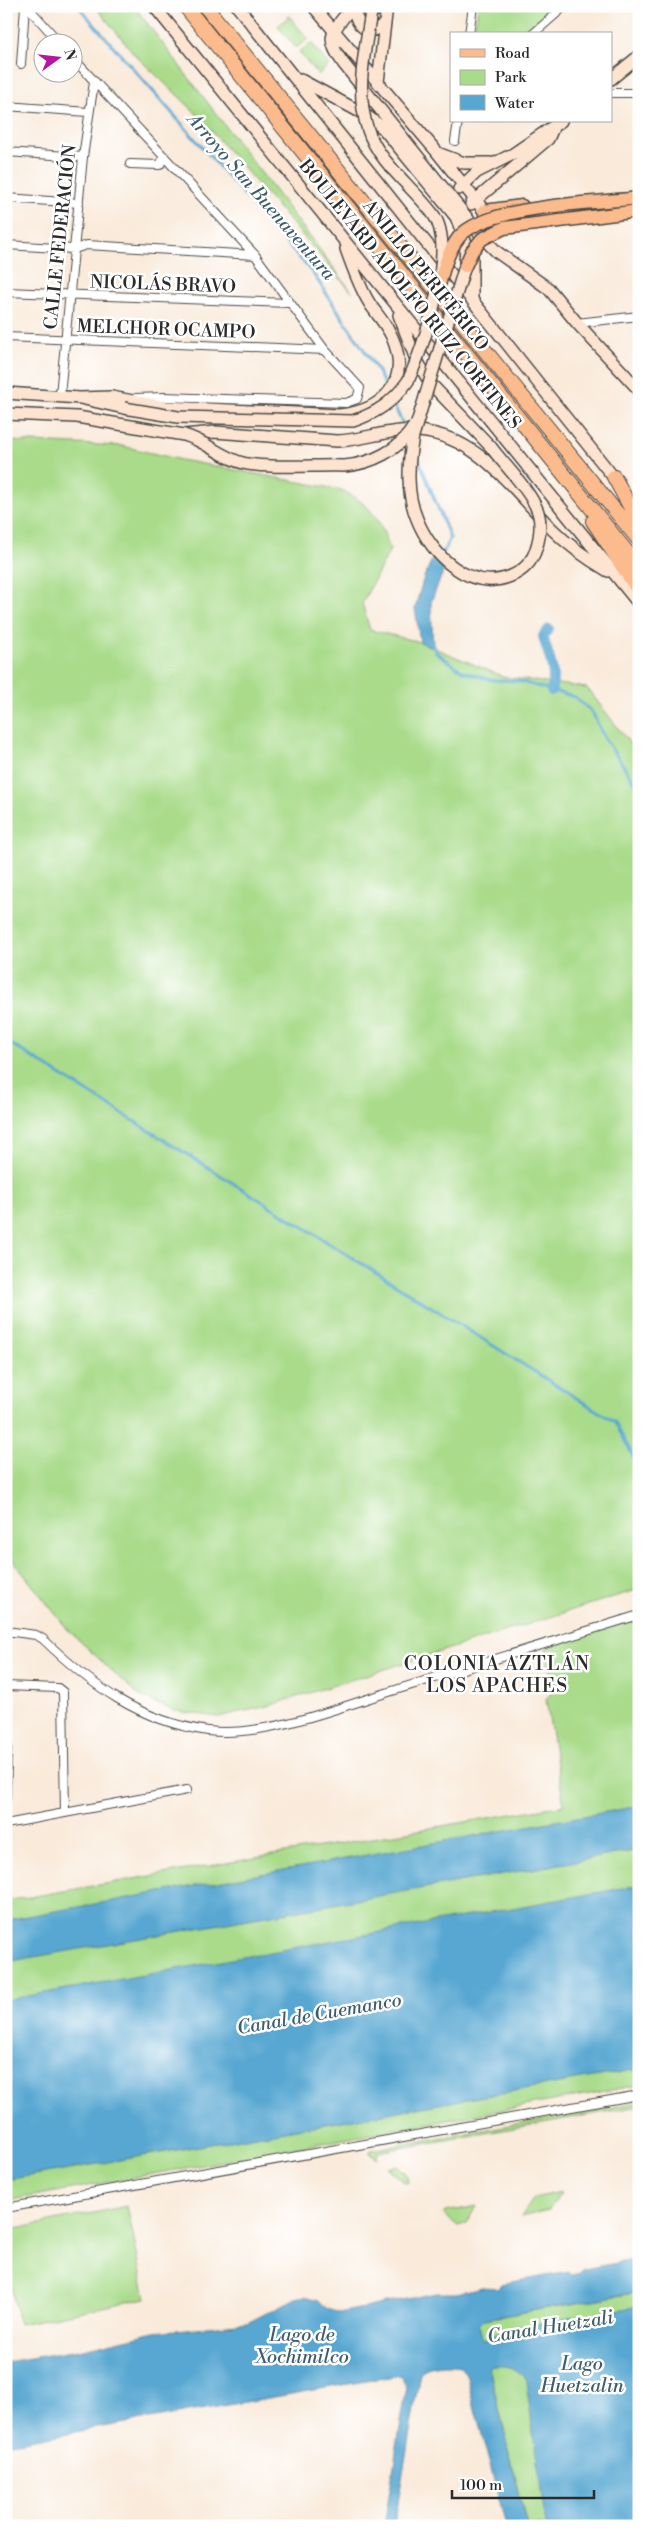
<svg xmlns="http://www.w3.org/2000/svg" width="645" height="2532" viewBox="0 0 645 2532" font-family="'Libre Bodoni',serif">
  <rect width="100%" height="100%" fill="#fff"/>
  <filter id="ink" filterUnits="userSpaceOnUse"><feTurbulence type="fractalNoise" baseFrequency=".02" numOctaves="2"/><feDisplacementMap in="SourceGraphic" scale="10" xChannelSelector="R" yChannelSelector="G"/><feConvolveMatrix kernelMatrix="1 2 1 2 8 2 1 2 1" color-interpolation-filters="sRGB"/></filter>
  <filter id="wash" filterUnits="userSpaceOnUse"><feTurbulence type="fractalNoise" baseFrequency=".0096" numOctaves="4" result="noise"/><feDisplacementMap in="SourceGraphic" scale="20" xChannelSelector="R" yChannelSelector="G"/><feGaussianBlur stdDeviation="1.12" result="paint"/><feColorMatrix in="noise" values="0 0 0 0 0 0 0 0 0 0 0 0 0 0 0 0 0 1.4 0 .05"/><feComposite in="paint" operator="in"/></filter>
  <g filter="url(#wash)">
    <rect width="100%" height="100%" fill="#f9eada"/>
    <!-- green -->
    <path fill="#a9db8a" stroke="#6a835a" d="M95,6H134L352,292L193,110L136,56Z
      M478,6H555L523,34H474Z
      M289,16L308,39L296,48L278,26Z
      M311,43L329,65L318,75L299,52Z
      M6,441L122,446L181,460L342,490C373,507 379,517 390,550L362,603L370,630L420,642L504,677L587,688L639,755V1589L268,1706L218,1717L175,1711L138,1695L69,1631L6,1552Z
      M639,1618V2085L6,2201V1901L564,1805L546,1700L553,1690L546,1648Z
      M639,2102V2106L378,2152L377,2159L370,2153L371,2150Z
      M397,2165L406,2173L408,2182L405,2183L388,2168Z
      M561,2192L549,2210L521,2217L534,2198Z
      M127,2206L146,2298L19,2324L6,2262V2231Z
      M476,2206L467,2223L458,2226L444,2215L446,2212Z
      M639,2292V2526H527L479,2325L485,2319Z"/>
    <!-- water -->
    <path fill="#58a7d2" stroke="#42697e" d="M435,553L447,562L431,602L433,647L420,642L415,608L424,577Z
      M639,1806V1850L6,1962V1920Z
      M639,1885V2069L6,2180V2000Z
      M639,2259V2292L485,2319L479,2325L483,2341L507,2329L639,2306V2526H546L526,2381C517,2366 506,2364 489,2367L527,2526H506L466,2375L460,2366C450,2364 426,2364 420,2373L394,2526H384L406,2391L405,2383L400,2375L6,2444V2362L79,2350L155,2332L247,2323L296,2298L305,2296L319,2300L326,2308L339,2313L436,2293H457L482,2287L498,2288L500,2284L569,2272L572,2275L580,2273L583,2269Z"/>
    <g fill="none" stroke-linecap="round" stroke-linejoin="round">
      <!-- stream -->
      <path stroke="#58a7d2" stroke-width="3" d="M78,6L312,272L376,368L387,390
        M393,403L405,429
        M415,450L450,538L443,553
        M432,644L436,652L462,671L492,680L518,681L575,697L592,712L605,739L639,788
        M6,1041L615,1422L639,1468"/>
      <!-- canal -->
      <path stroke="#58a7d2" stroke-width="10" d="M549,629L543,636C548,656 557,671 551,691"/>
    </g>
  </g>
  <g filter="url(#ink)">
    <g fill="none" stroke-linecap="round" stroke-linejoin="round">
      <!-- street casing -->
      <g stroke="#4a4845" stroke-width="10">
        <path id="street" d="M27,6L59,42
          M469,34L473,6
          M533,34L565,6
          M72,57L255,255L325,350L360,388L357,399L346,403L164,397L136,398
          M21,64L25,6
          M611,93H639
          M6,106L88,112
          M455,141L458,121
          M6,152L83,157
          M130,164L160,165L164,156
          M6,198L79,203
          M6,245L74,249L87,245L255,255
          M6,292L289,303
          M577,323L639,316
          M6,337L325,350
          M60,395L83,157L94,82
          M6,1631L36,1635L43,1639C92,1686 139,1721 208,1731C262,1738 337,1708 389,1692C472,1666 555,1641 639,1615
          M6,1686L58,1688L63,1692L65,1813
          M6,1799L8,1720
          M6,1824L187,1790
          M6,2208L639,2095"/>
      </g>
      <!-- secondary casing -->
      <g stroke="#4a4845" stroke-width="14">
        <path id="secondary" d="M154,6L639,604
          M237,6L619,484
          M313,6L437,152L490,218
          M352,6C335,31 322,34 343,63L484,239L497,252L549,289L577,323L639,390
          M354,6C355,20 360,30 374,30L385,24
          M364,6L374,11L385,6
          M611,79L639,56
          M301,80L364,114L383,128L456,217L466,243L465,264
          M378,82L387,6
          M440,154L464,163H490
          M459,189L477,172L513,154L561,121
          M471,204L548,139L553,128
          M472,298V254
          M399,315L415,357L430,383L491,447
          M6,393L80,398L124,408
          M80,398L112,397L164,407L339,415C382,411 412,383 392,337C386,323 374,312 367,299C358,283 352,266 346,249
          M6,414L77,417L184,435L215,432L337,441C365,440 391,428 419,431C480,437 513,490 553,530C569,546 588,559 608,571"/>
      </g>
      <!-- primary casing -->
      <g stroke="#4a4845" stroke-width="15">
        <path id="primary" d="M484,211L522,206"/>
      </g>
      <!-- highway casing -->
      <g stroke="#4a4845" stroke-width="16">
        <path id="highway" d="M185,6L639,567
          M205,6L639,540
          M614,477L639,523
          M593,521L639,591"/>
      </g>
      <!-- street -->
      <use href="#street" stroke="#fff" stroke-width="8"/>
      <!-- secondary -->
      <use href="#secondary" stroke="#fde4d1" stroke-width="11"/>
      <!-- primary -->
      <use href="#primary" stroke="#fbbb8d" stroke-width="12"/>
      <!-- highway -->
      <use href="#highway" stroke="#fbbb8d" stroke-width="14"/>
      <!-- secondary-bridge casing -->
      <g stroke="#4a4845" stroke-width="14" stroke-linecap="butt">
        <path id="secondary-bridge" d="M465,266L413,436C408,464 406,493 417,519C431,555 470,593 511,576C523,571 532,562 536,549C540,537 542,525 538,512C531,491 505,466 491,447
          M124,408L178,417L353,421C377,413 393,402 408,381C424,346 458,247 433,214C412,186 379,163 368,130C354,90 366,47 372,6
          M184,435C206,441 222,458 243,463C268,469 317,465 344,466C371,464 400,450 414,426"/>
      </g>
      <!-- primary-bridge casing -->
      <g stroke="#4a4845" stroke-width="15" stroke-linecap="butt">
        <path id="primary-bridge" d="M465,266L472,251L482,239L504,228L639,211
          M438,289C443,271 447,252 459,237C486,205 597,203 639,198"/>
      </g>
      <!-- secondary-bridge -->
      <use href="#secondary-bridge" stroke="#fde4d1" stroke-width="11"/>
      <!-- primary-bridge -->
      <use href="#primary-bridge" stroke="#fbbb8d" stroke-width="12"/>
    </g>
  </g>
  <g text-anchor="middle" stroke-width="5" stroke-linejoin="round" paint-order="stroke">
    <!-- street labels -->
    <g font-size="18" fill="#2b2b2b" stroke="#fff">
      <text transform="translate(60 237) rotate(-84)" y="6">CALLE FEDERACIÓN</text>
      <text transform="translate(426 275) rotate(51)" y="6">ANILLO PERIFÉRICO</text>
      <text transform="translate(163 284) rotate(2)" y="6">NICOLÁS BRAVO</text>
      <text transform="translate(410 294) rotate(51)" y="6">BOULEVARD ADOLFO RUIZ CORTINES</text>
      <text transform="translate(166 329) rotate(2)" y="6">MELCHOR OCAMPO</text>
    </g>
    <!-- water labels -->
    <g font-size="19" font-style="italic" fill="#3d5d6e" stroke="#fff">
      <text transform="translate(262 196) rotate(49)" y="7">Arroyo San Buenaventura</text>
      <text transform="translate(319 2013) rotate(-10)" y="7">Canal de Cuemanco</text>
      <text transform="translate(550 2326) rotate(-9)" y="7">Canal Huetzali</text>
      <text x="302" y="2341">Lago de<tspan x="302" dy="22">Xochimilco</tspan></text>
      <text x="582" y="2370">Lago<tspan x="582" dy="22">Huetzalin</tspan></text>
    </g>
    <!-- neighbourhood labels -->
    <g font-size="19" letter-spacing="1" fill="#2b2b2b" stroke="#fff">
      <text x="497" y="1670">COLONIA AZTLÁN<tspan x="497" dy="22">LOS APACHES</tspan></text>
    </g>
  </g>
  <!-- margin -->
  <rect width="645" height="2532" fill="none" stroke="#fff" stroke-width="25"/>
  <!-- legend -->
  <rect x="450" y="32" width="162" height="90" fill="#ffffff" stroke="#aaaaaa"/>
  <rect x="460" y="49" width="25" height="8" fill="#fbbb8d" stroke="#aaaaaa"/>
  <text x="495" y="58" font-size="15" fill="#2b2b2b">Road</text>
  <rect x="460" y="70" width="25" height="15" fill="#a9db8a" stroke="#aaaaaa"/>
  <text x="495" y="82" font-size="15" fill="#2b2b2b">Park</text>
  <rect x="460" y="95" width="25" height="15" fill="#58a7d2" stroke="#aaaaaa"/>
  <text x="495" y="108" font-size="15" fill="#2b2b2b">Water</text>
  <!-- north arrow -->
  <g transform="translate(58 58) rotate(75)"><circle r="24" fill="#ffffff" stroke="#aaaaaa"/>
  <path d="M0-4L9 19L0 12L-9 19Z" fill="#b5179e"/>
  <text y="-8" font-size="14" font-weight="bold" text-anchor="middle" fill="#2b2b2b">N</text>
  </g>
  <!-- scale -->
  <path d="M452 2490v8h142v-8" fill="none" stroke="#2b2b2b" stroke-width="2.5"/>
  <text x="460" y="2490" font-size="15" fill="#2b2b2b" stroke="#ffffff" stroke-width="4" paint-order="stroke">100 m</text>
</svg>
